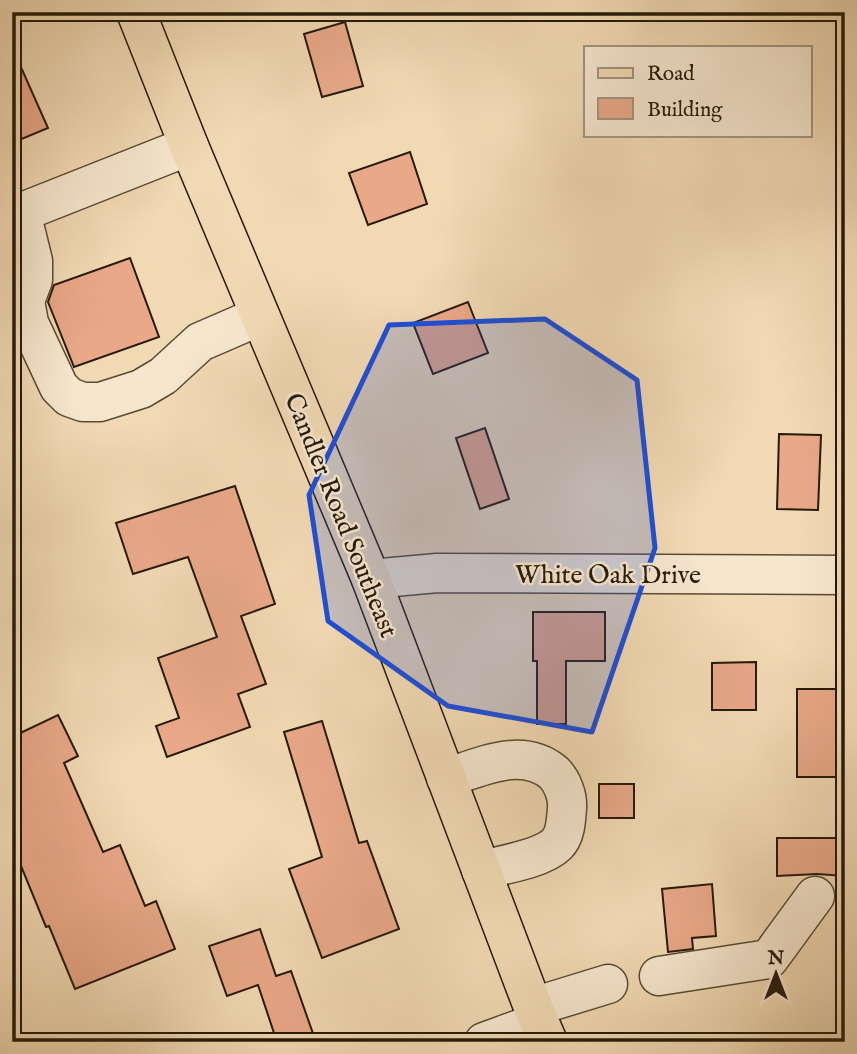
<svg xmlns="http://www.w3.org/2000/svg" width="857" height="1054" viewBox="0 0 857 1054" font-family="'IM FELL English',serif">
  <rect width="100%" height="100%" fill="#f1d9b3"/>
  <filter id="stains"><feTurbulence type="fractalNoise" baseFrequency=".00286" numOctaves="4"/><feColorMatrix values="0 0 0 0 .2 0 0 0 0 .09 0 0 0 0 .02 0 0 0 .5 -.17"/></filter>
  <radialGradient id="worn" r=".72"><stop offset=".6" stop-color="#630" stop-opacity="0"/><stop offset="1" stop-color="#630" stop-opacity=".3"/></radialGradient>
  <!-- building -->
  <path fill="#e9a888" stroke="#251a0a" stroke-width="2" d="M345,22L363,86L322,97L304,34Z
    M12,47L48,128L12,143Z
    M410,152L427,204L368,225L349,173Z
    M130,258L159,337L74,367L48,302L54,285Z
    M468,302L488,353L433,374L413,323Z
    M485,428L509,499L480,509L456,438Z
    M779,434L821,435L818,510L777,509Z
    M235,486L275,604L241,616L266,684L238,694L250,727L167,757L156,726L179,718L158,658L217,637L188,557L133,574L116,523Z
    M533,612H605V661H566V724H537V661H533Z
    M756,662V710H712V663Z
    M797,689H843L845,777H797Z
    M58,715L78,756L64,763L103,852L120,845L145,906L156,901L175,949L75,989L49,926L46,927L12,844V737Z
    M322,721L359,843L367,841L399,929L322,958L289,869L322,857L284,732Z
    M599,784H634V818H599Z
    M777,838H845V876L817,874L777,876Z
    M712,884L716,936L692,938L693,949L668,952L662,889Z
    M260,929L276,976L291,971L316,1042H277L258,985L227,996L209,946Z"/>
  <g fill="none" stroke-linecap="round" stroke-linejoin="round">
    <!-- minor casing -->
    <g stroke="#584a34" stroke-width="41">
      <path id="minor" d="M21,212L33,261V280L25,301L29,323L59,387L69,397L83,402H100L141,389L163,376L200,342L260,316
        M12,216L189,146
        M371,579L437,573L845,575
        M446,778C481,767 522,746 554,773C562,781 568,796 567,808C566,819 566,835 557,844C542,859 502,865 481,870
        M659,976L769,959L815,896
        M533,1007L608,984
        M484,1042L539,1022"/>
    </g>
    <!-- major casing -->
    <g stroke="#251a0a" stroke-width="41">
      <path id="major" d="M136,12L189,146L371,579L533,1007L548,1042"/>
    </g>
    <!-- minor -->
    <use href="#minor" stroke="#f6e6ce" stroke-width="38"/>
    <!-- major -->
    <use href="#major" stroke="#f1d9b3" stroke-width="38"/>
  </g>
  <!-- marked area -->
  <path fill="#1d4ed8" fill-opacity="0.2" stroke="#1d4ed8" stroke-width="5" stroke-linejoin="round" d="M545,319L637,380L655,548L592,732L448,706L328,621L309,495L389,325Z"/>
  <g text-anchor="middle" stroke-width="5" stroke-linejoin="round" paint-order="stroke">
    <!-- street labels -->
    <g font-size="26" fill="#251a0a" stroke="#f6e6ce">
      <text transform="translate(342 515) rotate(68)" y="9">Candler Road Southeast</text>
      <text x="608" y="583">White Oak Drive</text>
    </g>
  </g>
  <!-- margin -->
  <rect width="857" height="1054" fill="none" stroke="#f1d9b3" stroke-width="42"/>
  <rect x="14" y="14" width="829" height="1026" fill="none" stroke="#251a0a" stroke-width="3.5"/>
  <rect x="21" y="21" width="815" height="1012" fill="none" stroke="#251a0a" stroke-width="2"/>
  <!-- legend -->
  <rect x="584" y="46" width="228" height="91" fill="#f6e6ce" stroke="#a29480" stroke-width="2"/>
  <rect x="598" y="68" width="35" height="10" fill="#f1d9b3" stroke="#a29480" stroke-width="2"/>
  <text x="647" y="80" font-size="21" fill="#251a0a">Road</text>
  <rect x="598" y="98" width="35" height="21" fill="#e9a888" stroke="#a29480" stroke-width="2"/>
  <text x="647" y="116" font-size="21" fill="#251a0a">Building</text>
  <!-- north arrow -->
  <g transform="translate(776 974)" stroke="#f6e6ce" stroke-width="5" paint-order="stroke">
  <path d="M0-5L12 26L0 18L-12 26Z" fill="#251a0a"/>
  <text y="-10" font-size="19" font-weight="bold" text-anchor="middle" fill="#251a0a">N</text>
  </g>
  <rect width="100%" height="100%" filter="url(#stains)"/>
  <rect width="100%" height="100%" fill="url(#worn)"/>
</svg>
